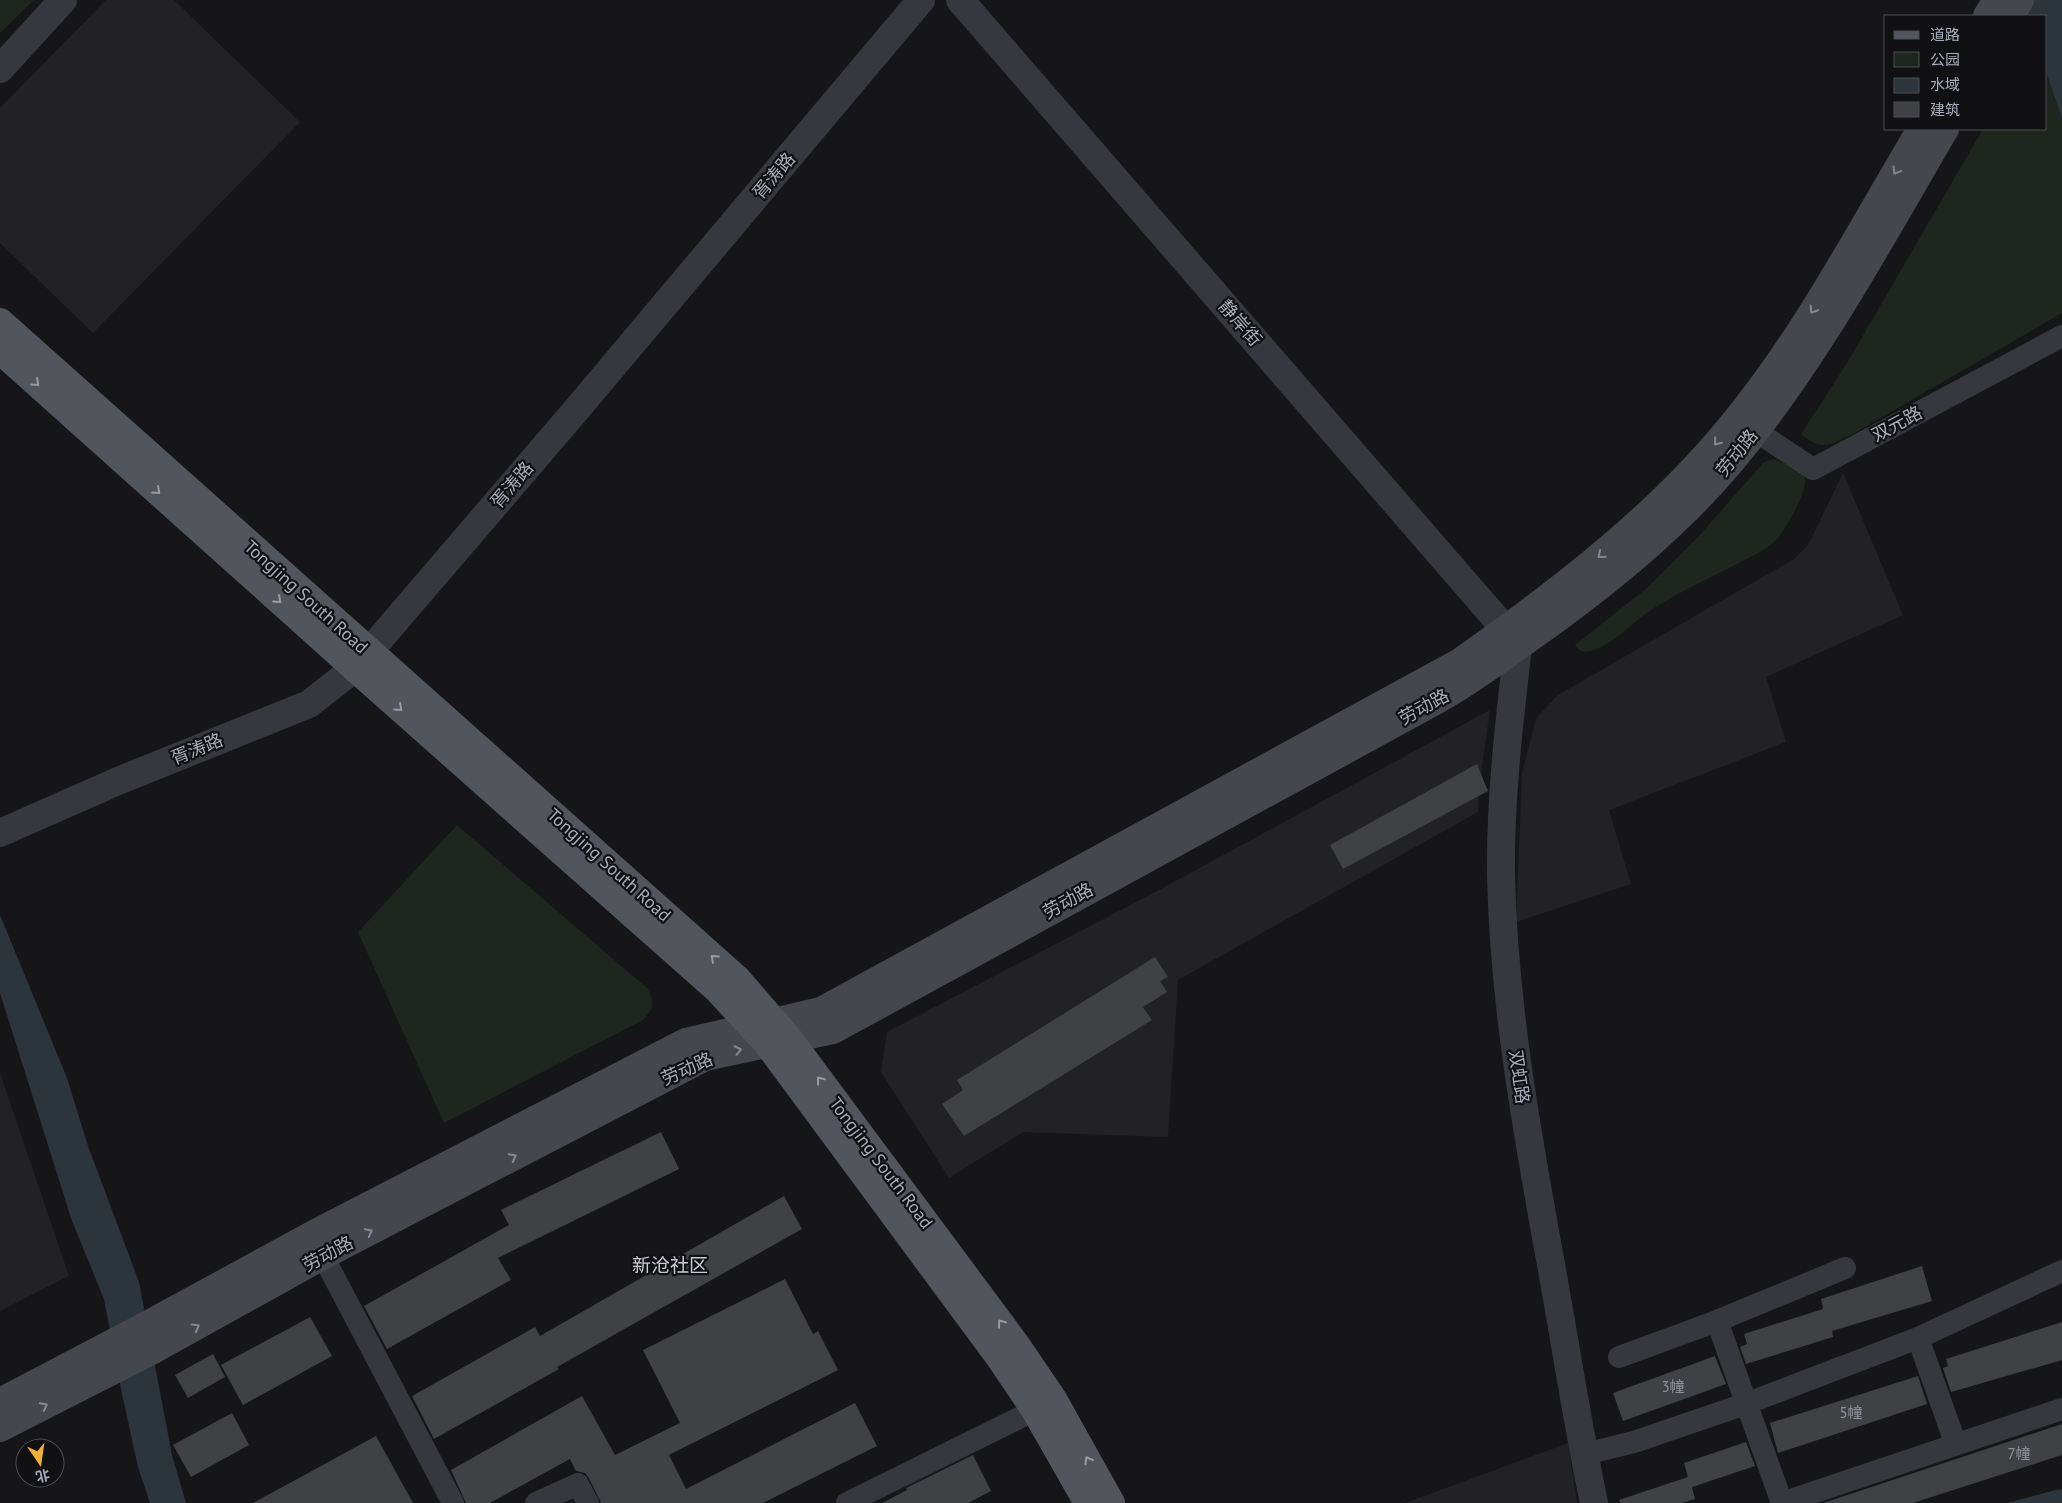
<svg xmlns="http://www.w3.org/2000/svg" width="2062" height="1503" viewBox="0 0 2062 1503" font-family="'PT Sans','Noto Sans SC',sans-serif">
  <rect width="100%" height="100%" fill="#161618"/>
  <!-- built -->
  <path fill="#222225" d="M106,0H174L300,122L93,333L0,243V108Z
    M1843,473L1903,615L1766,677L1786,742L1609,810L1631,884L1516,922L1522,773L1536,718L1558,695L1794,559L1808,545Z
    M1490,710L1479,789L1478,812L1178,980L1168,1137L1023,1132L949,1178L881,1072L887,1032L1159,890Z
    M0,1073L69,1276L0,1311Z
    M1568,1443L1577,1503H1405Z"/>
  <!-- green -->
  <path fill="#1e261f" d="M0,0H34L0,33Z
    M2046,72L2062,118V313L1851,435C1828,445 1822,452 1801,434L1847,363L1983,129H2046Z
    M1773,459C1782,463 1801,467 1805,478C1808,490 1785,531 1776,540C1764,552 1746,559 1731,567C1701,582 1671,596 1644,615C1631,624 1588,668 1575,645L1647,588L1698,537L1764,462Z
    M457,825L648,989C655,1005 654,1007 643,1020L444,1123L358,932Z"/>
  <!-- water -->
  <path fill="#2c353c" d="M2024,0H2062V118L2046,72V16H2027Z
    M0,915L67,1078L88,1146L139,1282L172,1455L186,1503H150L138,1467L122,1394L104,1299L72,1221L0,993Z
    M2062,1489V1503H2007L2056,1490Z"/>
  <!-- building -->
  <path fill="#404145" d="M1477,764L1488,791L1343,869L1330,845Z
    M1155,957L1168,977L1160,981L1167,992L1143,1007L1152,1020L964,1136L942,1104L963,1090L957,1080Z
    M661,1132L679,1169L498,1258L511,1280L387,1349L364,1306L509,1225L501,1210Z
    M784,1196L802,1229L557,1367L559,1369L434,1439L412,1396L535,1327L540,1336Z
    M1922,1266L1932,1301L1832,1331L1833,1337L1746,1364L1740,1347L1747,1344L1744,1334L1823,1309L1821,1299Z
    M785,1279L813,1334L818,1331L838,1370L669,1455L686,1489L855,1403L877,1446L763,1503H601L589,1478L585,1473L576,1471L570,1459L490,1503H466L451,1470L582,1396L615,1455L680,1423L643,1350Z
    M310,1317L332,1356L243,1405L221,1365Z
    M2062,1322V1360L1951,1392L1943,1368L1948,1366L1946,1359Z
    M213,1354L225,1377L188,1398L175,1375Z
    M1715,1356L1726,1384L1623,1421L1613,1393Z
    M1918,1376L1927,1404L1778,1453L1770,1423Z
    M232,1413L249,1445L191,1477L173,1445Z
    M2062,1424V1455L1913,1503H1823Z
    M376,1436L413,1503H253Z
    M1746,1442L1755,1466L1692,1487L1695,1499L1682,1503H1620L1619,1500L1688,1477L1684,1463Z
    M973,1455L991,1491L968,1503H882L907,1490L906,1488Z"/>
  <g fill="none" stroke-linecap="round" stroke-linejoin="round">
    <!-- minor -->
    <path stroke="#37383d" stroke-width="22" d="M1741,421L1813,469L2062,336
      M315,1241L453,1503
      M1717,1321L1782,1503
      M1918,1338L1956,1445
      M1619,1357L1717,1321L1845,1268
      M1585,1454L1634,1442L1748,1403L1918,1338L2062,1271
      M536,1503L578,1484L588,1503
      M847,1503L1035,1410
      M1782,1503L2062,1409"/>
    <!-- tertiary -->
    <path stroke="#37383d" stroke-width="28" d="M960,0L1505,629L1518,647C1509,723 1500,800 1501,876C1504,1006 1527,1132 1550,1259C1565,1341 1577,1422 1594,1503
      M0,69L63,0
      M0,833L118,781L309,704L355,668L577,409L921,0"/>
    <!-- secondary -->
    <path stroke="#45474d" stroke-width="28" d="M1987,16L1997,0
      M2011,16L2020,0
      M0,1402L149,1324L312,1235L686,1042L821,1011L1460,662C1549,599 1637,533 1710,451C1796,355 1856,238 1921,129
      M0,1428L153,1350L324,1255L705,1057L833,1030L1437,700C1471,681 1502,658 1534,635C1604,585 1674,529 1730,463C1815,361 1878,243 1945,129"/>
    <!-- primary -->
    <path stroke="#53555c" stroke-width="28" d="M0,322L737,979L789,1039L1017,1346L1053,1399L1111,1503
      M0,350L355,668L717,989L767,1043L1000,1358L1035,1410L1088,1503"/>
  </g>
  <!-- one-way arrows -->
  <defs><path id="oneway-chevron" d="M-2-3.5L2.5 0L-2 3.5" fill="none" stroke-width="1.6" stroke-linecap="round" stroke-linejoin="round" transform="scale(1.25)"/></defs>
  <g stroke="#858993">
    <use href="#oneway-chevron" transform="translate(1896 171) rotate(121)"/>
    <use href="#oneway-chevron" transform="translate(1813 310) rotate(122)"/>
    <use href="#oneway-chevron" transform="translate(1717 442) rotate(129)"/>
    <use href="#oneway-chevron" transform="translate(1601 555) rotate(140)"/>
    <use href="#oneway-chevron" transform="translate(738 1050) rotate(-12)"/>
    <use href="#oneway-chevron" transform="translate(513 1157) rotate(-27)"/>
    <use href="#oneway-chevron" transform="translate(369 1232) rotate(-27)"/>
    <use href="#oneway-chevron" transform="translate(196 1327) rotate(-29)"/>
    <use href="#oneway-chevron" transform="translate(44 1406) rotate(-27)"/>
  </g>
  <g stroke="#979ba6">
    <use href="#oneway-chevron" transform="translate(36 383) rotate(42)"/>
    <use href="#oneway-chevron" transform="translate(157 491) rotate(42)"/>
    <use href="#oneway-chevron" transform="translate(278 600) rotate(42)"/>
    <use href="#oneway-chevron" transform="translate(399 708) rotate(42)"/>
    <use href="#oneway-chevron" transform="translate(714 958) rotate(-138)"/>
    <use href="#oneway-chevron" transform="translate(820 1080) rotate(-127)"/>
    <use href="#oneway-chevron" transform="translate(1001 1323) rotate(-127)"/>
    <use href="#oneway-chevron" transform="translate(1088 1460) rotate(-119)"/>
  </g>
  <g text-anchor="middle" stroke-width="4.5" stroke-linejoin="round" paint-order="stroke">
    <!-- number labels -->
    <g font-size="15" fill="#8e929b">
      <text x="1673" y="1392">3幢</text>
      <text x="1851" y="1418">5幢</text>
      <text x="2019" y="1459">7幢</text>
    </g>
    <!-- street labels -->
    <g font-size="18" fill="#a8adb8" stroke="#111113">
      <text transform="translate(774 176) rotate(-50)" y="6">胥涛路</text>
      <text transform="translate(1240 323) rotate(49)" y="6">静岸街</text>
      <text transform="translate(1897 424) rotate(-28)" y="6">双元路</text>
      <text transform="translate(1737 453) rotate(-51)" y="6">劳动路</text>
      <text transform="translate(512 485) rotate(-50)" y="6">胥涛路</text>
      <text transform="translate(306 597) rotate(42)" y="6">Tongjing South Road</text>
      <text transform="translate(1424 707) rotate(-29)" y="6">劳动路</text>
      <text transform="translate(197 749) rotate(-22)" y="6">胥涛路</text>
      <text transform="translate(609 865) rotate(42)" y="6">Tongjing South Road</text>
      <text transform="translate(1068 901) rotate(-29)" y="6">劳动路</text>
      <text transform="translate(687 1069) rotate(-24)" y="6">劳动路</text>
      <text transform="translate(1519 1077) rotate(82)" y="6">双虹路</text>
      <text transform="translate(881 1163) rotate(53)" y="6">Tongjing South Road</text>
      <text transform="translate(328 1254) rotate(-28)" y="6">劳动路</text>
    </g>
    <!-- neighbourhood labels -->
    <g font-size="19" fill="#c9ccd4" stroke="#111113">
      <text x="670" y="1272">新沧社区</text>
    </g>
  </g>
  <!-- legend -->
  <rect x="1884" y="15" width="162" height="115" fill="#111113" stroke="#4d4f55"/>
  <rect x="1894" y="31" width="25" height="8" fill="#53555c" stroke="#4d4f55"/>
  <text x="1930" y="40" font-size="15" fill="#a8adb8">道路</text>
  <rect x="1894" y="52" width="25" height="15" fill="#1e261f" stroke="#4d4f55"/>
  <text x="1930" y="65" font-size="15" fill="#a8adb8">公园</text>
  <rect x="1894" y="78" width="25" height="15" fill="#2c353c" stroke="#4d4f55"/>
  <text x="1930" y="90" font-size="15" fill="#a8adb8">水域</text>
  <rect x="1894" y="102" width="25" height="15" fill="#404145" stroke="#4d4f55"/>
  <text x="1930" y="115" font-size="15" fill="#a8adb8">建筑</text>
  <!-- north arrow -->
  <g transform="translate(40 1463) rotate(167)"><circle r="24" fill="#111113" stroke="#4d4f55"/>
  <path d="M0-4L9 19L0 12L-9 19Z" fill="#f2b134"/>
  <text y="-8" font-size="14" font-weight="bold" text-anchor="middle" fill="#a8adb8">北</text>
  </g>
</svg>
